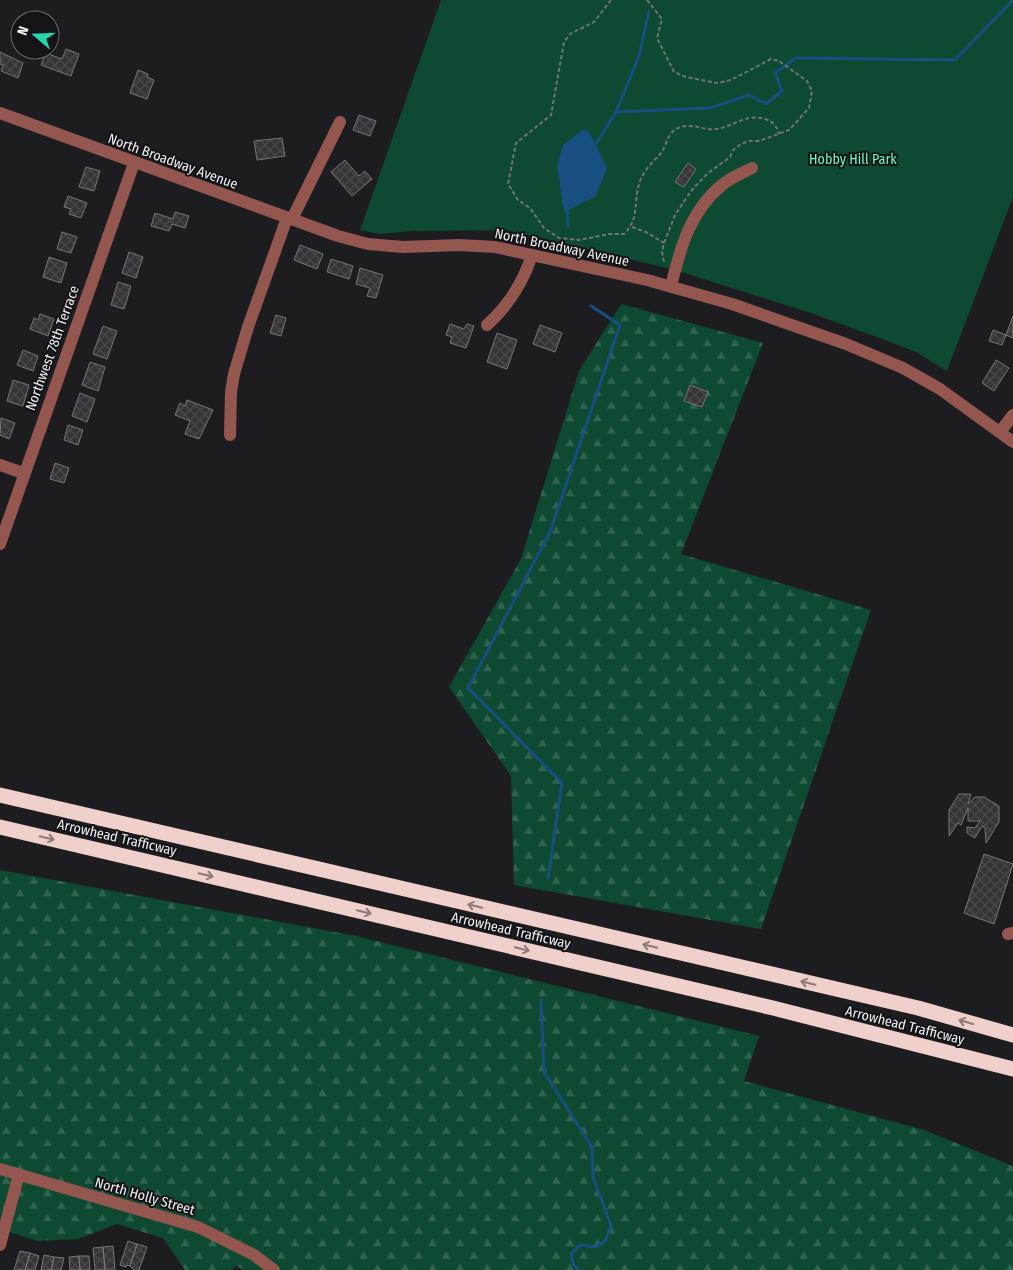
<svg xmlns="http://www.w3.org/2000/svg" width="1013" height="1270" viewBox="0 0 1013 1270" font-family="'Fira Sans Condensed',sans-serif">
  <defs>
    <pattern id="forest-firs" width="22" height="20" patternUnits="userSpaceOnUse" patternTransform="scale(1.25)"><rect width="22" height="20" fill="#0e4932"/><path d="M5 1l3.5 6h-7zM16 11l3.5 6h-7z" fill="#316450"/></pattern>
    <pattern id="building-cross-hatch" width="8" height="8" patternUnits="userSpaceOnUse" patternTransform="scale(1.25)"><rect width="8" height="8" fill="#373438"/><path d="M0 0l8 8M0 8l8-8" fill="none" stroke="#4a484c"/></pattern>
  </defs>
  <rect width="100%" height="100%" fill="#1d1d21"/>
  <!-- green -->
  <path fill="#0e4932" d="M441,0H1013V197L947,371L918,353L893,343L811,313L675,270L563,243L506,230L411,231L380,234L360,230Z"/>
  <!-- forest -->
  <path fill="url(#forest-firs)" d="M621,304L763,343L681,554L871,610L761,929L514,885L511,776L449,687L521,559L579,371Z
    M0,870L356,936L759,1036L744,1081L924,1130L1013,1166V1270H244L236,1266L231,1270H185L163,1238L117,1224L78,1239L38,1241L0,1229Z"/>
  <!-- water -->
  <path fill="#175080" d="M584,129L589,132L607,168L596,196L564,212L557,165L563,145Z"/>
  <g fill="none" stroke-linecap="round" stroke-linejoin="round">
    <!-- stream -->
    <path stroke="#175080" stroke-width="3" d="M616,112L639,56L649,11
      M594,147L616,112L710,108L749,95L766,104L782,91L775,73L796,58L955,60L1013,0
      M567,206L568,226
      M548,878L562,783L468,688L550,532L620,325L591,306
      M541,1000L544,1072L592,1147L593,1177L611,1225L606,1240L596,1247L580,1245L571,1254L573,1263L578,1270"/>
  </g>
  <!-- building -->
  <path fill="url(#building-cross-hatch)" stroke="#77757a" d="M66,49L79,54L71,76L41,65L46,53L62,59Z
    M0,52L23,63L18,78L1,71L3,65L0,64Z
    M138,70L148,74L147,77L154,80L147,99L130,93Z
    M359,115L376,121L370,136L353,130Z
    M282,138L285,156L257,160L254,141Z
    M345,160L359,176L365,171L372,179L352,196L331,172Z
    M688,163L696,169L684,187L675,182Z
    M86,167L100,171L94,191L79,187Z
    M68,196L87,203L81,218L69,214L71,209L64,207Z
    M175,212L189,216L185,228L172,224L169,231L151,226L155,213L173,219Z
    M62,232L77,237L71,253L57,249Z
    M300,245L323,254L317,269L294,260Z
    M129,252L143,257L136,278L122,273Z
    M49,257L67,263L61,283L43,277Z
    M331,259L353,266L349,279L327,272Z
    M360,268L383,275L376,298L367,296L370,288L356,284Z
    M118,282L131,286L124,309L111,305Z
    M40,314L54,319L48,336L30,329L34,318L38,320Z
    M276,315L286,318L281,336L270,333Z
    M1013,316V338L1006,335L1002,345L989,341L993,330L1006,335Z
    M450,324L464,329L467,324L474,326L466,348L450,343L452,337L446,335Z
    M540,325L562,333L555,352L533,344Z
    M103,326L117,331L107,359L93,354Z
    M497,333L517,340L507,369L487,362Z
    M23,350L38,356L33,371L17,365Z
    M996,360L1009,368L994,391L982,383Z
    M90,362L105,367L98,391L82,385Z
    M13,380L29,385L23,406L7,401Z
    M690,385L708,392L702,407L684,401Z
    M80,393L95,399L87,422L72,416Z
    M187,400L213,410L199,439L185,434L190,421L175,415L180,403L185,406Z
    M1,418L15,423L9,439L0,435Z
    M68,425L83,430L78,445L64,440Z
    M55,463L69,468L64,483L50,479Z
    M959,794H971L968,804L975,797H984L999,806V822L986,843L985,828L982,826L975,838L967,833V827L975,828L980,821H968V808L961,825L958,823L949,836V810Z
    M984,854L1013,864L994,924L964,913Z
    M128,1241L137,1244L130,1266L127,1265L126,1267L120,1265Z
    M137,1244L147,1247L139,1270H134L130,1266Z
    M113,1246L115,1270H105L103,1247Z
    M103,1247L105,1270H95L93,1248Z
    M20,1251L30,1253L25,1270H14Z
    M30,1253L39,1256L35,1270H25Z
    M44,1255L54,1257L51,1270H41Z
    M79,1256L80,1270H70L69,1257Z
    M79,1256H89L90,1270H80Z
    M54,1257L64,1258L61,1270H51Z"/>
  <g fill="none" stroke-linecap="round" stroke-linejoin="round">
    <!-- path -->
    <path stroke="#737376" stroke-width="2" stroke-dasharray="4 2.5" stroke-linecap="butt" d="M611,0L594,22L570,34L564,42L551,115L516,143L508,184L518,200L530,208L544,228L559,238L579,240L609,234H624C640,218 633,204 639,184C642,172 653,162 661,153C667,145 667,133 678,128C691,122 704,131 716,129C728,128 738,120 749,118C762,116 776,120 779,134
      M647,0L662,19L657,38L674,72L686,77L717,83L731,80L771,59L779,61L807,81L812,91L809,108L789,130L759,141H749L741,144L733,150L730,157L707,174L691,191L675,215L664,243L662,252L664,262
      M632,227L646,232L664,243"/>
    <!-- minor -->
    <path stroke="#94574f" stroke-width="12" d="M0,113L338,236L368,244L403,247L459,245L495,247L647,280L732,304L846,344L903,368L940,389L1013,442
      M292,219L340,122
      M671,286C680,249 690,211 722,185C730,178 742,173 752,168
      M487,325C509,305 523,283 532,255
      M1000,432L1013,415
      M230,435L231,392L234,374L248,327L287,218
      M0,465L23,473
      M0,544L134,163
      M1008,934L1013,933
      M0,1169L198,1227L254,1255L274,1270
      M0,1245L19,1174"/>
    <!-- highway -->
    <path stroke="#efd0cb" stroke-width="15" d="M0,795L918,1008L1013,1035
      M0,827L773,1008L1013,1069"/>
  </g>
  <!-- one-way arrows -->
  <defs><path id="oneway-shaft" d="M-6 0H5M1.5-3L5.5 0L1.5 3" fill="none" stroke-width="1.6" stroke-linecap="round" stroke-linejoin="round" transform="scale(1.25)"/></defs>
  <g stroke="#8c7b7a">
    <use href="#oneway-shaft" transform="translate(47 838) rotate(13)"/>
    <use href="#oneway-shaft" transform="translate(206 875) rotate(13)"/>
    <use href="#oneway-shaft" transform="translate(475 906) rotate(-167)"/>
    <use href="#oneway-shaft" transform="translate(364 912) rotate(13)"/>
    <use href="#oneway-shaft" transform="translate(650 946) rotate(-167)"/>
    <use href="#oneway-shaft" transform="translate(522 949) rotate(13)"/>
    <use href="#oneway-shaft" transform="translate(808 983) rotate(-167)"/>
    <use href="#oneway-shaft" transform="translate(966 1022) rotate(-164)"/>
  </g>
  <g text-anchor="middle" stroke-width="4" stroke-linejoin="round" paint-order="stroke">
    <!-- park labels -->
    <g font-size="14" fill="#6bf9ba" stroke="#141418">
      <text x="853" y="164">Hobby Hill Park</text>
    </g>
    <!-- street labels -->
    <g font-size="14" fill="#eeeef1" stroke="#141418">
      <text transform="translate(173 161) rotate(20)" y="5">North Broadway Avenue</text>
      <text transform="translate(562 247) rotate(12)" y="5">North Broadway Avenue</text>
      <text transform="translate(52 348) rotate(-70)" y="5">Northwest 78th Terrace</text>
      <text transform="translate(117 837) rotate(13)" y="5">Arrowhead Trafficway</text>
      <text transform="translate(511 930) rotate(13)" y="5">Arrowhead Trafficway</text>
      <text transform="translate(905 1025) rotate(14)" y="5">Arrowhead Trafficway</text>
      <text transform="translate(145 1196) rotate(16)" y="5">North Holly Street</text>
    </g>
  </g>
  <!-- north arrow -->
  <g transform="translate(35 35) rotate(289)"><circle r="24" fill="#141418" stroke="#6b6b6f"/>
  <path d="M0-4L9 19L0 12L-9 19Z" fill="#27d5ad"/>
  <text y="-8" font-size="14" font-weight="bold" text-anchor="middle" fill="#eeeef1">N</text>
  </g>
</svg>
